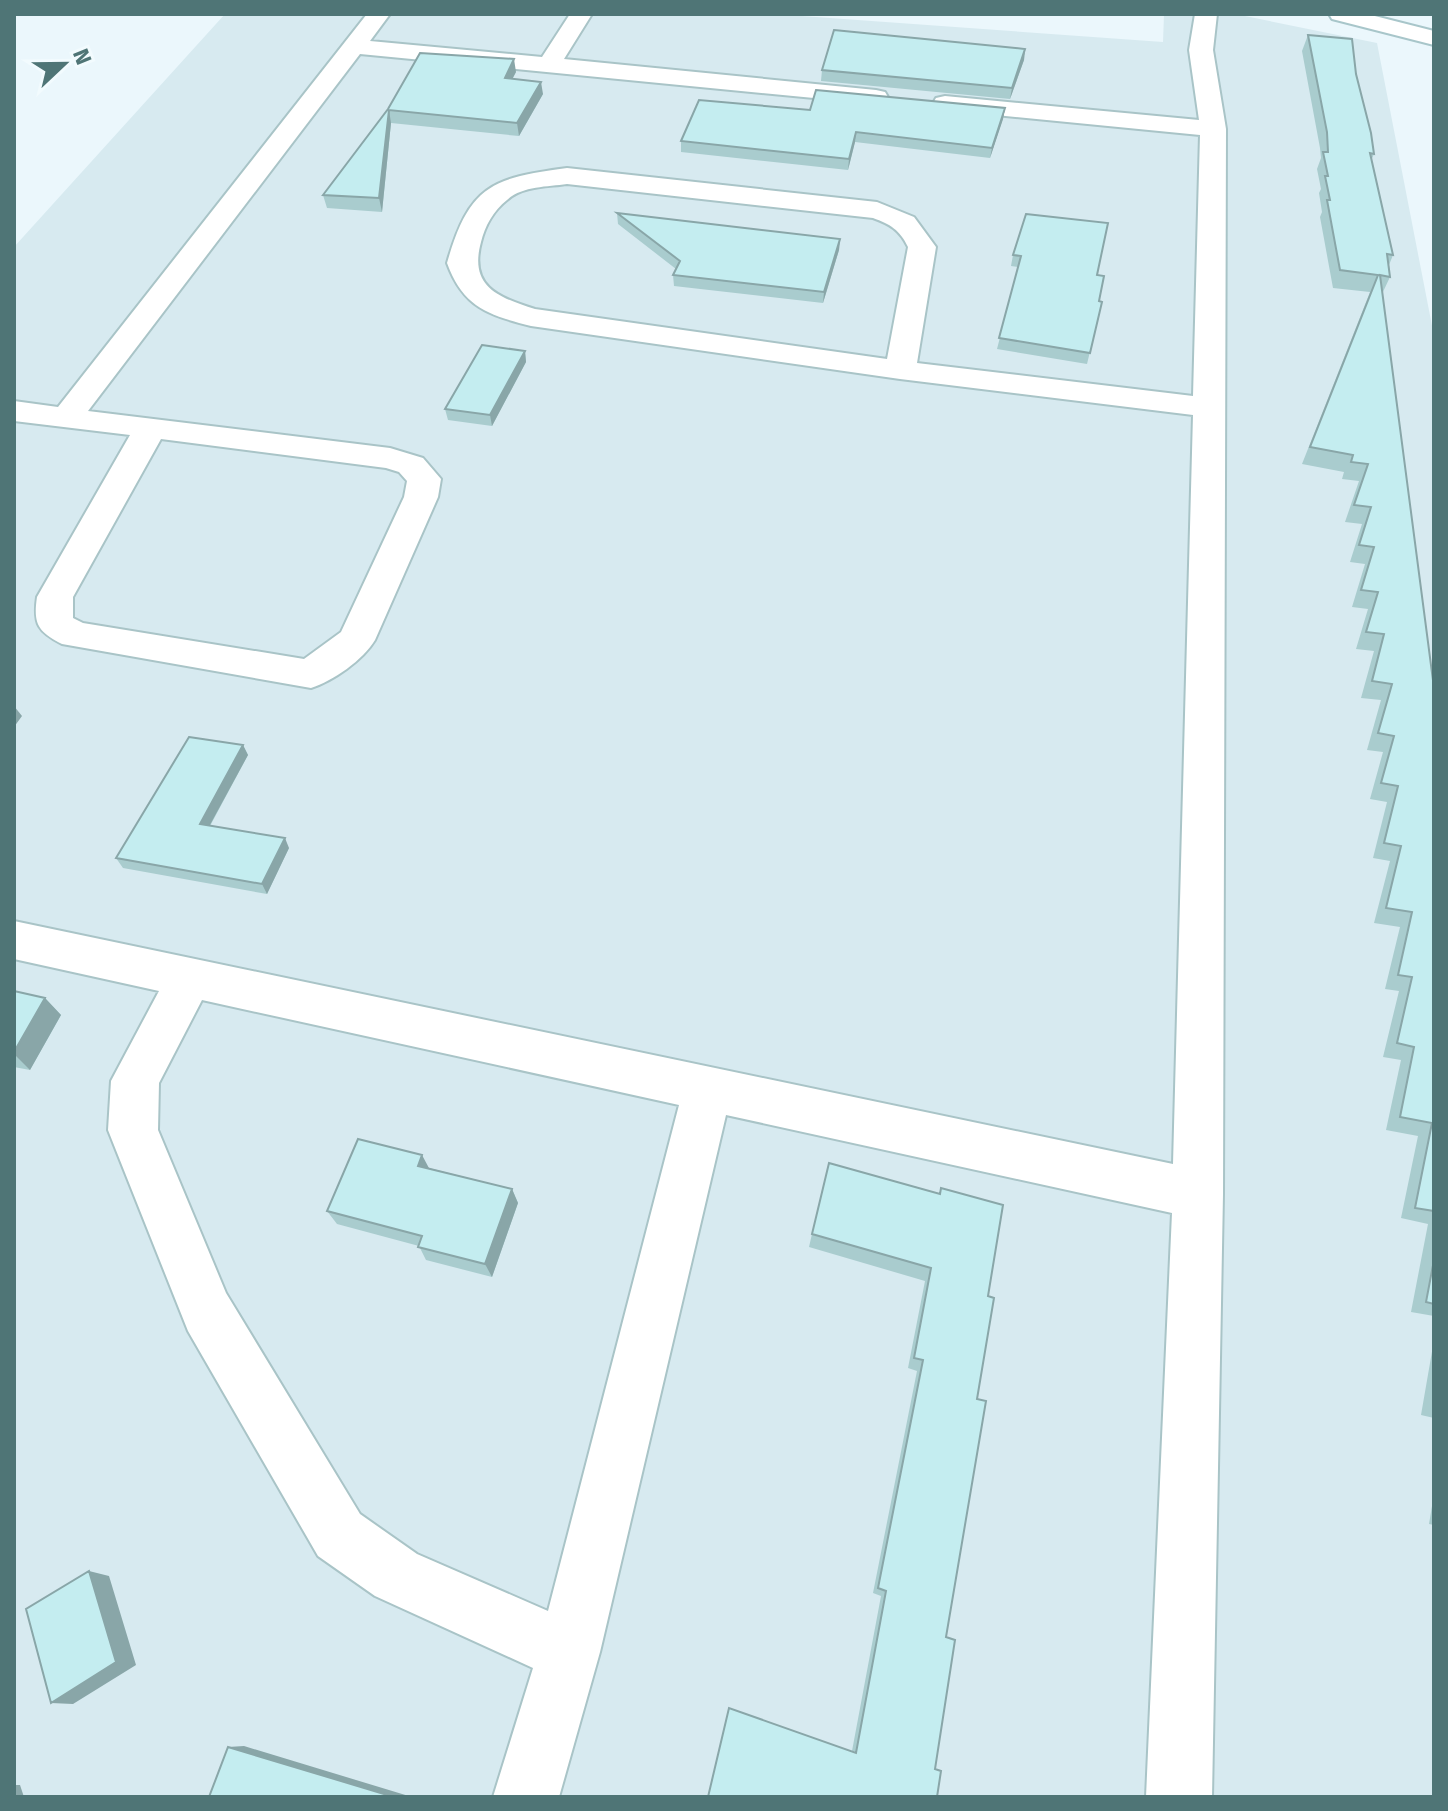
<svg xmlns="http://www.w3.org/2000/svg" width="1448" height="1811" viewBox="0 0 1448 1811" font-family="'Fira Sans',sans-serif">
  <rect width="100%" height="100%" fill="#ebf7fc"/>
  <!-- residential -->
  <path fill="#d7eaf0" d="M225,14H774L1163,42L1164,14H1235L1377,43L1434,336V1797H14V247Z"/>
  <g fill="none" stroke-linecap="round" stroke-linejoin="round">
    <!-- street casing -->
    <g stroke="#a9c4c7" stroke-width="4">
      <path id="street" d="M367,14H390L370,41L542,57L570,14H592L564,59L876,90L885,92L888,97L885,102L876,104L360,54L88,411L390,448L423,458L441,479L438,497L375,640C363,660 333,681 311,688L62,644C38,632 33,624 37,597L130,435L14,421V401L58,407ZM161,439L386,468L399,472L407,481L404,497L341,632L304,659L83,623L73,618V597Z
        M1195,14H1217L1213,50L1226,129L1223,1194L1212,1797H1146L1172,1213L726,1115L600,1652L559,1797H493L533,1668L375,1596L318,1556L188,1331L108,1130L111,1081L159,991L14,959V921L1173,1164L1193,415L900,379L531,326C488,315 463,307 447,263C469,186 491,178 567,168L877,202L914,217L936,247L917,363L1193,396L1200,135L945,110L936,108L933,103L936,98L945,96L1199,120L1189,50ZM567,184L873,218C890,224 900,230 908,247L887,359L535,309C497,297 469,286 481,242C485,226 493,211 507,200C522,186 547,187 567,184ZM202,1000L679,1105L548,1611L417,1554L360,1514L226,1293L158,1130L159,1083Z"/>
    </g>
    <!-- secondary casing -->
    <g stroke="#a8c6ca" stroke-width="4">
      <path id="secondary" d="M1329,14H1367L1434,31V45L1332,19Z"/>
    </g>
    <!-- street -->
    <use href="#street" fill="#fff" fill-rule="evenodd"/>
    <!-- secondary -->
    <use href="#secondary" fill="#fff" fill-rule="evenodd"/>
  </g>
  <!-- wall -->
  <path fill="#a9ccce" d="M1308,35L1356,74L1374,154L1371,161L1393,255L1389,265L1390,277L1382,294L1434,688V1316L1411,1312L1428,1224L1401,1218L1418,1136L1386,1130L1401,1060L1383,1057L1399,991L1385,989L1400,927L1374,923L1390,861L1373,858L1387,802L1370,799L1383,752L1367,750L1381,700L1361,698L1374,651L1356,649L1368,609L1352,607L1365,564L1350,562L1362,524L1345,522L1359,481L1342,479L1344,472L1302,464L1370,292L1333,288L1320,217L1322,212L1319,193L1321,189L1317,169L1321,158L1320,148L1302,51Z
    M1025,49L1024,60L1010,99L821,81L822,70Z
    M516,72L512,79L543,94L519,136L391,123L382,212L327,208L323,195L388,109Z
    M1005,108L1003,119L990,158L855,142L848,170L681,152V141L810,110Z
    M617,213L840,239L839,250L823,303L674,286L673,275L676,269L618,224Z
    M1013,255L1097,275L1099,301L1102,302L1087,364L997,349L1018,267L1011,266Z
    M525,351L526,362L492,426L448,420L445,409Z
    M243,745L248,755L210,826L289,848L267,894L123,868L116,858Z
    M14,991L45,998L61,1015L30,1070L14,1067Z
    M429,1168L512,1189L518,1203L492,1277L426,1260L419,1246L337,1224L327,1211Z
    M941,1188L988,1296L977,1399L946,1637L935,1769L852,1751L881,1596L873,1593L917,1371L908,1368L925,1281L809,1247L812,1234L939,1194Z
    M1434,1340V1418L1421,1415Z
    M1434,1494V1525L1429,1524Z"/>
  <!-- shaded-wall -->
  <path fill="#89a6a8" d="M1025,49L1024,60L1010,99L1012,88Z
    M514,59L516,72L506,91L505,78Z
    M541,82L543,94L519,136L517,123Z
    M1005,108L1003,119L990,158L992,148Z
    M389,110L391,123L382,212L379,198Z
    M856,132L855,142L848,170L849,159Z
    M840,239L839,250L823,303L824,292Z
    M525,351L526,362L492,426L490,415Z
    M14,706L22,716L14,727Z
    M243,745L248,755L205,834L200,824Z
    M285,838L289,848L267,894L262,884Z
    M45,998L61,1015L30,1070L14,1054V1052Z
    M422,1155L430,1170L418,1166Z
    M512,1189L518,1203L492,1277L485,1264Z
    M89,1571L109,1576L136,1665L73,1704L51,1703Z
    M244,1746L412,1797H394L228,1747Z
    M14,1785H20L24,1797H14Z"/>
  <!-- building -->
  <path fill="#c4edf0" stroke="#89a6a8" stroke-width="2" d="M834,30L1025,49L1012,88L822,70Z
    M1308,35L1352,39L1356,74L1371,133L1374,154L1370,153L1393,255L1387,254L1390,277L1380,275L1434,688V1211L1415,1208L1432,1123L1400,1117L1414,1047L1397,1043L1412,977L1398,975L1412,912L1386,908L1401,846L1384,843L1398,786L1381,783L1394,736L1378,733L1392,684L1372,681L1384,634L1366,632L1378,592L1361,590L1374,547L1359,545L1371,507L1354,505L1368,464L1351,462L1353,455L1310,447L1378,275L1340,270L1327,200H1330L1325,176H1328L1323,152H1328L1327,132Z
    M420,53L514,59L505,78L541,82L517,123L389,110L379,198L323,195L388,109Z
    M816,90L1005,108L992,148L856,132L849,159L681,141L699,100L810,110Z
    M617,213L840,239L824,292L673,275L680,261Z
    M1026,214L1108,223L1097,275L1104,276L1099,301L1102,302L1090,353L999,338L1021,256L1013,255Z
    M482,345L525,351L490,415L445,409Z
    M189,737L243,745L200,824L285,838L262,884L116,858Z
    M14,991L45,998L14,1052Z
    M358,1139L422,1155L418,1166L512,1189L485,1264L418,1247L422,1236L327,1211Z
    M829,1163L940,1194L941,1188L1003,1205L988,1296L994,1298L977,1399L986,1401L946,1637L955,1640L935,1769L941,1771L937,1797H708L729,1708L856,1753L886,1591L878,1588L923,1360L914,1358L931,1268L812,1234Z
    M1434,1260V1304L1426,1302Z
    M89,1571L116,1662L51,1703L26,1609Z
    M228,1747L394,1797H209Z"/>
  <!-- border -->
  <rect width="1448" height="1811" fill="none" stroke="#4f7576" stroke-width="32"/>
  <!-- north arrow -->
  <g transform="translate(64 64) rotate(68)" stroke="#f2fbfe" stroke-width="6" paint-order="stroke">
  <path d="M0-6L14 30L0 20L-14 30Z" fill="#4f7576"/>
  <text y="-12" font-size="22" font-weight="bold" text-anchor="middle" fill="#4f7576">N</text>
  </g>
</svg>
